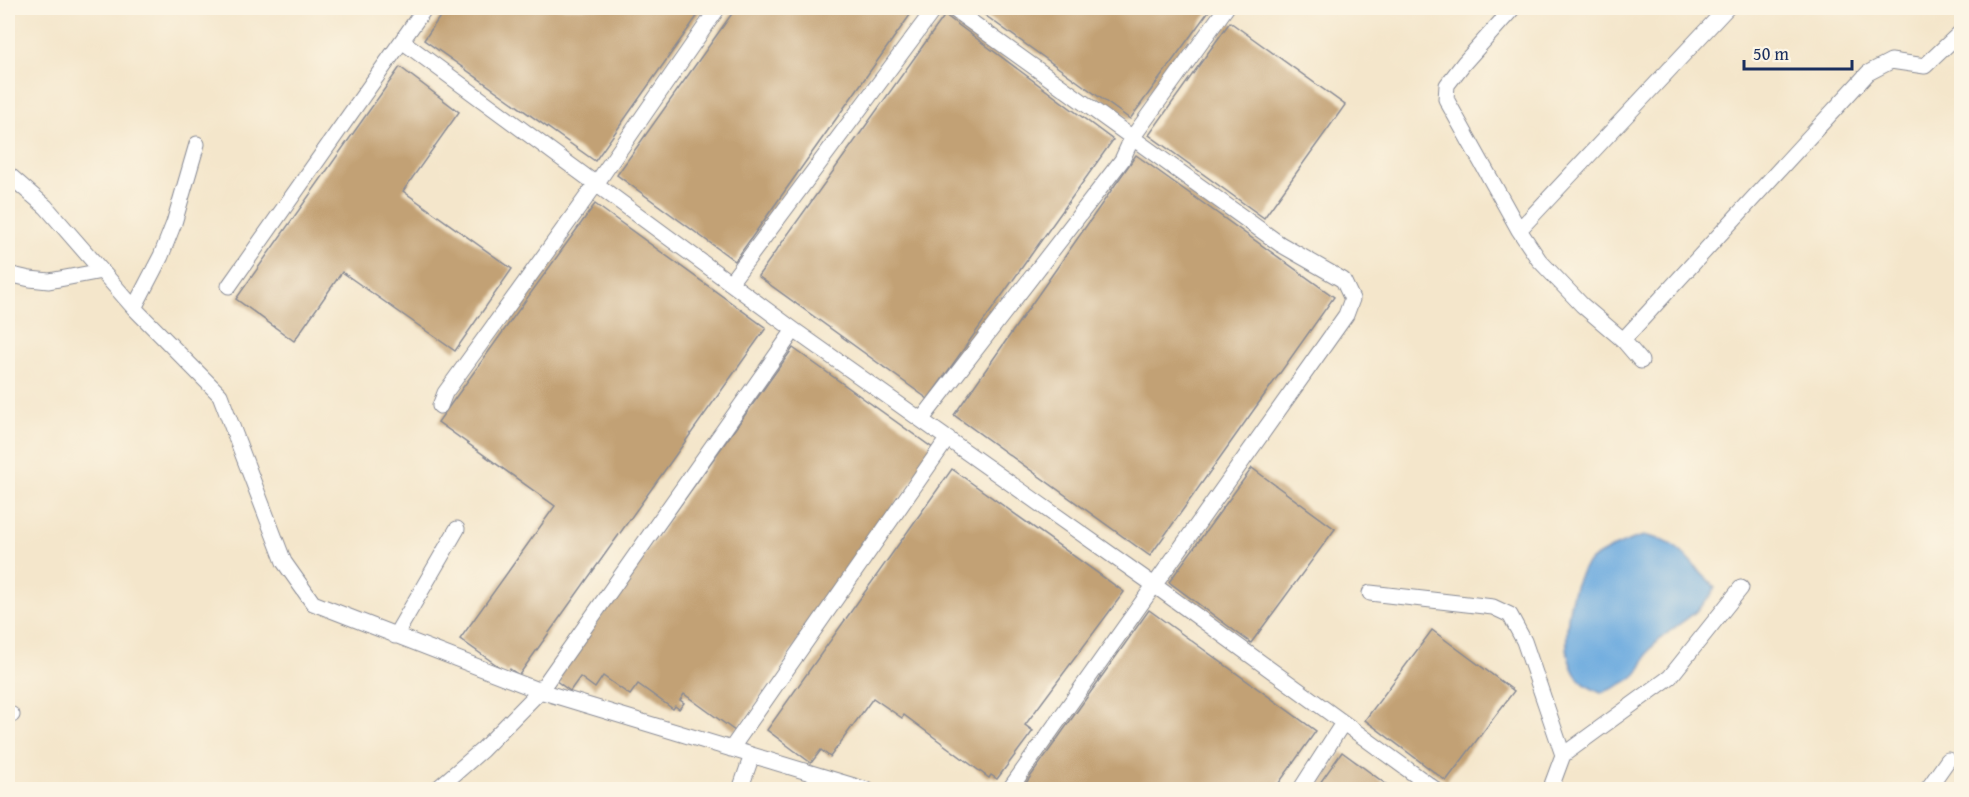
<svg xmlns="http://www.w3.org/2000/svg" width="1969" height="797" viewBox="0 0 1969 797" font-family="'Gentium Book Plus',serif">
  <rect width="100%" height="100%" fill="#fcf5e5"/>
  <filter id="ink" filterUnits="userSpaceOnUse"><feTurbulence type="fractalNoise" baseFrequency=".0167" numOctaves="2"/><feDisplacementMap in="SourceGraphic" scale="12" xChannelSelector="R" yChannelSelector="G"/><feConvolveMatrix kernelMatrix="1 2 1 2 8 2 1 2 1" color-interpolation-filters="sRGB"/></filter>
  <filter id="wash" filterUnits="userSpaceOnUse"><feTurbulence type="fractalNoise" baseFrequency=".008" numOctaves="4" result="noise"/><feDisplacementMap in="SourceGraphic" scale="24" xChannelSelector="R" yChannelSelector="G"/><feGaussianBlur stdDeviation="1.35" result="paint"/><feColorMatrix in="noise" values="0 0 0 0 0 0 0 0 0 0 0 0 0 0 0 0 0 1.4 0 .05"/><feComposite in="paint" operator="in"/></filter>
  <g filter="url(#wash)">
    <rect width="100%" height="100%" fill="#f4e6cb"/>
    <!-- water -->
    <path fill="#6dabdf" stroke="#446d9e" stroke-width="1.5" d="M1647,536C1676,542 1683,553 1702,574C1707,580 1711,581 1715,588C1701,616 1671,625 1651,648C1644,657 1643,669 1634,676C1625,684 1612,689 1601,693C1590,688 1578,682 1573,670C1560,643 1569,591 1585,566C1593,555 1633,537 1647,536Z"/>
    <g id="blocks">
      <!-- building -->
      <path fill="#c2a175" d="M446,8H703L595,161L424,40Z
        M736,8H915L735,261L617,175Z
        M975,8H1211L1130,119Z
        M945,15L1113,140L928,399L758,276Z
        M1230,22L1345,105L1264,218L1149,135Z
        M400,67L459,112L403,191L512,269L455,351L342,272L294,341L236,299Z
        M1136,155L1334,297L1150,556L954,415Z
        M595,204L766,328L519,675L510,669L508,673L460,639L555,506L438,422Z
        M793,348L934,449L735,731L684,694L680,700L684,703L679,709L675,706L673,709L638,684L630,695L603,676L595,688L580,677L570,691L555,680Z
        M1252,468L1335,529L1251,643L1169,582Z
        M952,469L1124,592L1025,725L1033,731L997,779L991,775L989,778L904,715L902,718L873,698L830,757L821,750L811,763L767,730Z
        M1149,610L1316,731L1274,790H1021Z
        M1432,630L1514,691L1446,781L1365,720Z
        M1342,752L1394,790H1315Z"/>
    </g>
  </g>
  <g filter="url(#ink)">
    <use href="#blocks" fill-opacity="0" stroke="#888a94" stroke-width="1.5"/>
    <g fill="none" stroke-linecap="round" stroke-linejoin="round">
      <!-- minor casing -->
      <g stroke="#888a94" stroke-width="17">
        <path id="minor" d="M952,8L1280,244L1343,280L1352,299L1346,315L1009,790
          M1513,8L1464,63L1447,85L1446,99L1519,230L1539,260L1582,305L1623,340L1641,361
          M402,41L794,330L1154,585L1436,790
          M8,174L46,207L134,308L220,395L284,562L313,603L540,691L867,790
          M1519,230L1727,8
          M8,274L30,279L49,281L102,271
          M730,283L935,8
          M229,286L425,8
          M134,308L161,256L174,223L197,144
          M1623,340L1868,73L1891,61L1925,66L1962,31
          M440,406L445,393L596,184L718,8
          M922,419L1122,160L1132,138L1226,8
          M1370,593L1493,607L1510,615L1524,641L1563,755L1550,790
          M395,636L457,529
          M8,713L12,715
          M731,749L948,438
          M1563,755L1670,677L1741,588
          M436,790L482,750L540,691L794,330
          M740,790L752,755
          M1300,790L1343,723
          M1927,790L1948,760"/>
      </g>
      <!-- minor -->
      <use href="#minor" stroke="#fff" stroke-width="15"/>
    </g>
  </g>
  <!-- margin -->
  <rect width="1969" height="797" fill="none" stroke="#fcf5e5" stroke-width="30"/>
  <!-- scale -->
  <path d="M1744 60v9h108v-9" fill="none" stroke="#1b2f5e" stroke-width="3"/>
  <text x="1753" y="60" font-size="18" fill="#1b2f5e" stroke="#fcf5e5" stroke-width="4.5" paint-order="stroke">50 m</text>
</svg>
